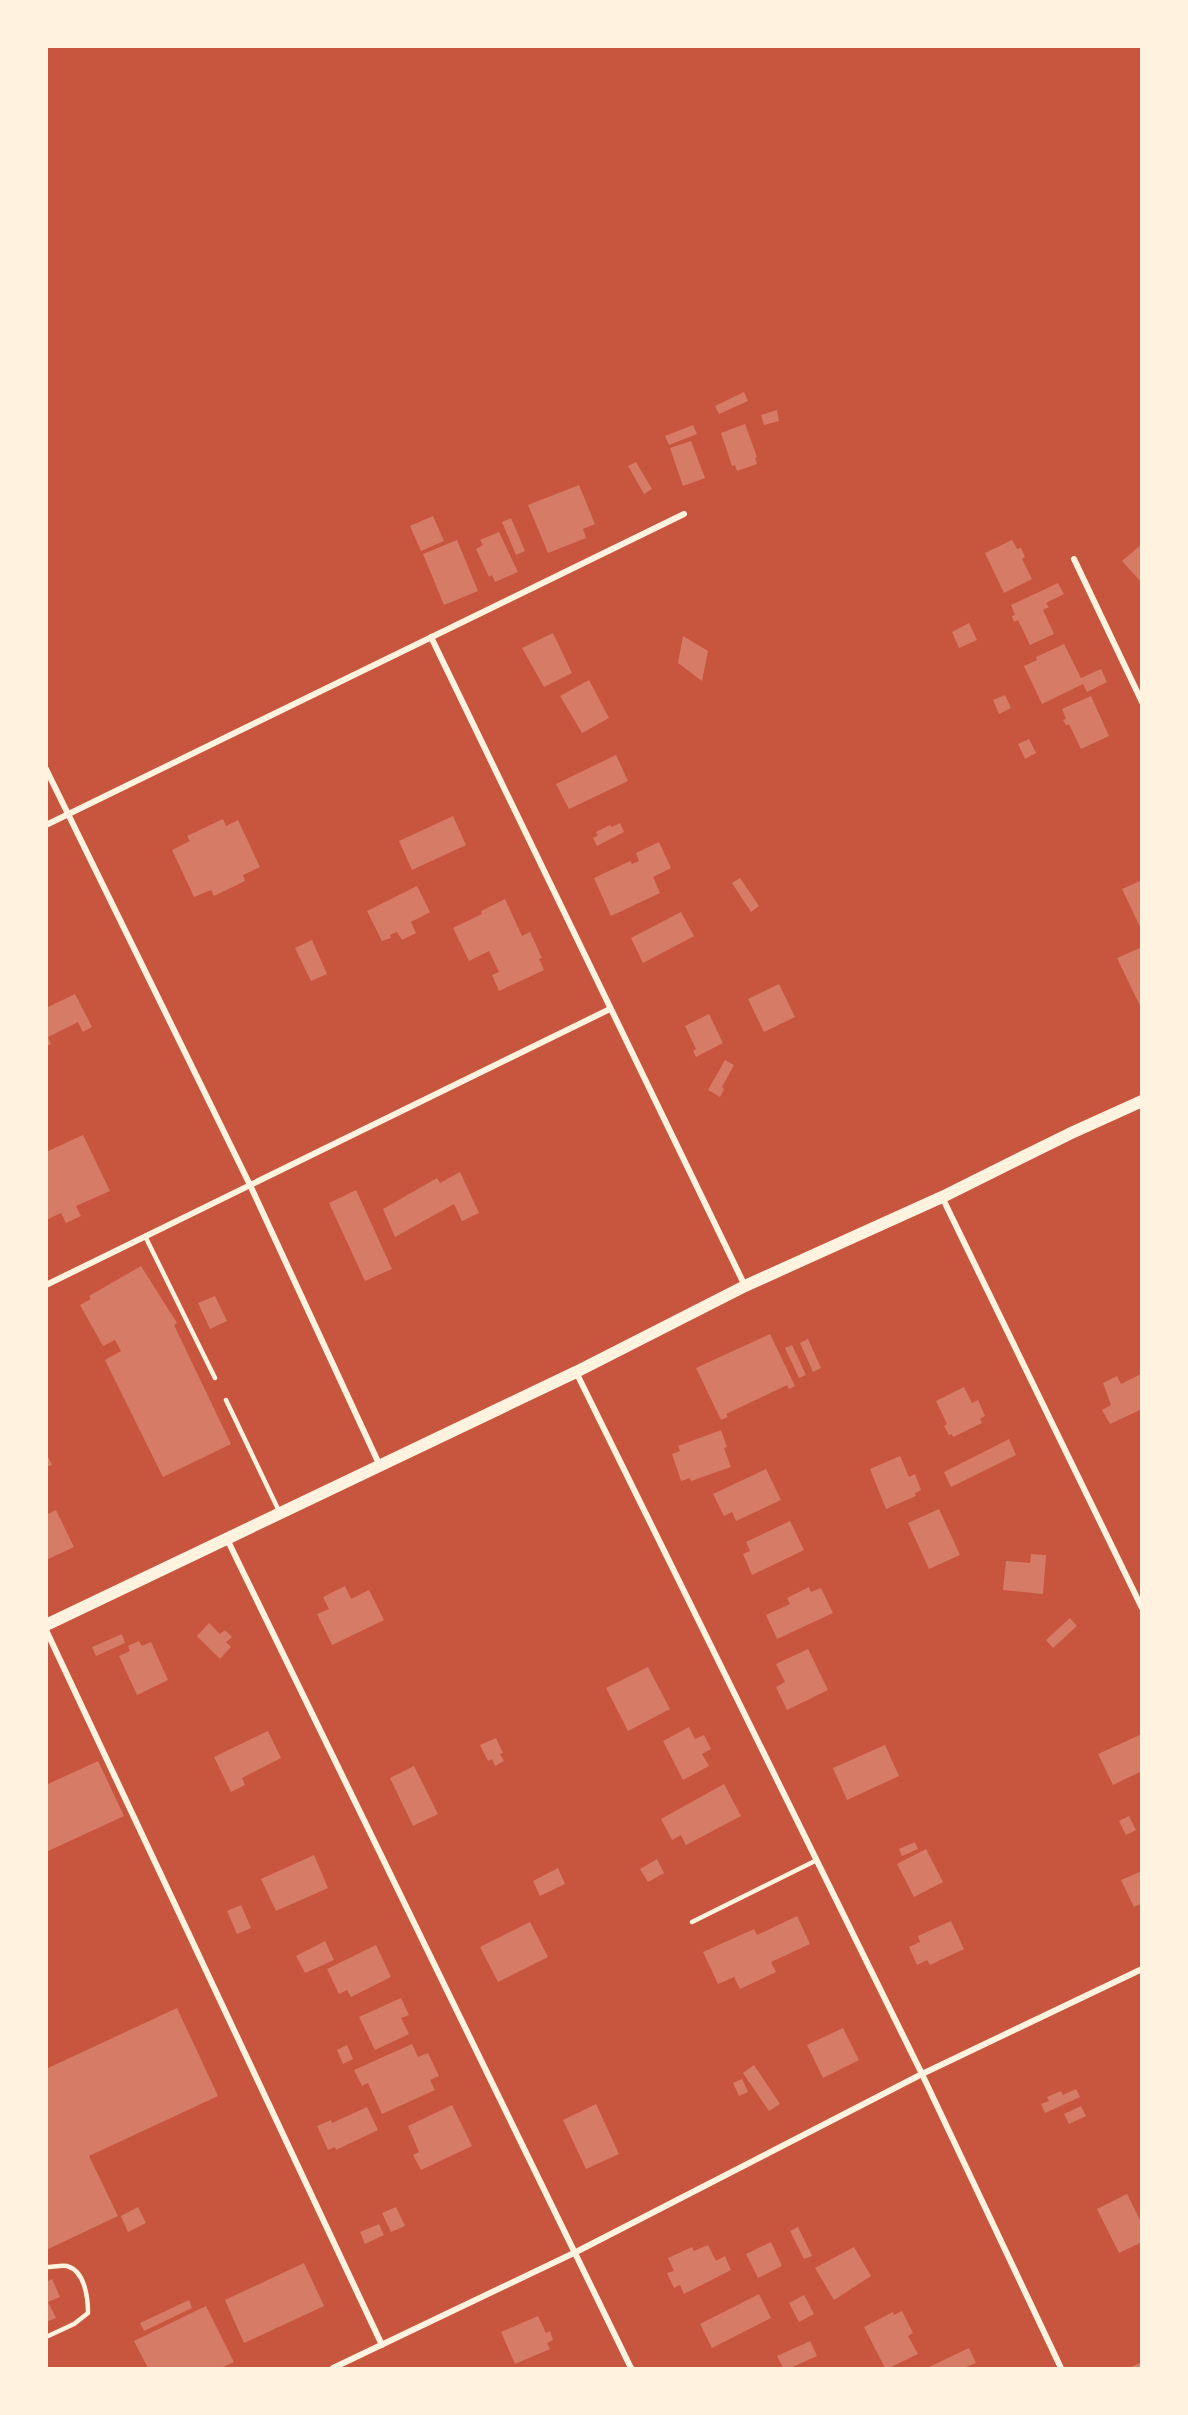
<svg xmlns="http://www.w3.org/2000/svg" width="1188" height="2415" viewBox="0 0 1188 2415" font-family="Overpass,sans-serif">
  <rect width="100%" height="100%" fill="#c8553d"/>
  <!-- building -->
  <path fill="#d67c66" d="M744,392L748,401L719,414L715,406Z
    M777,410L779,421L764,425L761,415Z
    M745,424L757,457L755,458L757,464L737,471L735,465L732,466L721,433Z
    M693,425L697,434L669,445L665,436Z
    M691,441L705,478L683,486L670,448Z
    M636,462L652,489L644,494L628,466Z
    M579,485L595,524L583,529L586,538L548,553L528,505Z
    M433,516L444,541L421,551L410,526Z
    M511,518L525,551L516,555L502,522Z
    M499,532L518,572L495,582L492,575L489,577L476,549L483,545L480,540Z
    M457,540L478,591L444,605L423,554Z
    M1012,540L1017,549L1021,548L1025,557L1022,559L1032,579L1004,593L985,553Z
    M1142,544V583L1122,561Z
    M1058,583L1064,594L1046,603L1049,607L1043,610L1054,634L1030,645L1018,620L1014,622L1012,616L1015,615L1011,605Z
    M969,623L977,640L959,648L952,632Z
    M553,633L572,673L544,687L522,648Z
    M683,636L708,651L702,681L678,663Z
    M1064,644L1081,678L1101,669L1107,682L1087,692L1083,684L1042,704L1024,666L1037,660L1036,657Z
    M589,680L609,718L582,733L560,696Z
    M1005,695L1011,708L999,714L993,700Z
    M1091,696L1109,736L1081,749L1069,724L1066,725L1063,720L1066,719L1062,709Z
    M1029,739L1036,753L1025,759L1018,744Z
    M616,755L628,781L569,809L556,784Z
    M453,816L466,845L412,870L399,841Z
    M223,819L226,826L238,820L260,867L243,875L245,881L214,896L211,890L194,897L172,850L190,841L187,836Z
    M620,823L624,832L597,846L593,838L598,835L596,832L610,825L612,827Z
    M659,842L671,868L653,877L660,893L611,916L594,878L630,861L632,864L639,861L636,853Z
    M740,878L759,906L751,912L732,883Z
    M1142,880V931L1122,889Z
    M417,886L430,912L411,922L416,933L402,940L397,932L390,935L391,938L382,941L367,911Z
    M505,899L522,936L530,932L542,958L539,959L544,970L499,991L492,975L499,972L489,951L469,961L453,928L482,914L481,911Z
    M681,912L694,936L643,963L631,938Z
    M312,940L327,974L311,981L295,948Z
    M1142,947V1010L1117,958Z
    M779,984L795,1017L764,1032L748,999Z
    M75,994L92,1027L83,1032L78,1022L48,1037L51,1044L46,1046V1008Z
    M709,1014L723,1043L696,1057L693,1051L696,1049L685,1026Z
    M725,1060L734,1065L722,1087L724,1089L720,1097L708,1090Z
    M83,1135L110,1191L76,1206L81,1216L66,1223L61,1213L46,1220V1152Z
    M460,1172L479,1213L462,1221L454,1204L395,1237L383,1209L437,1178L440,1183Z
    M356,1190L392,1269L365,1281L329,1203Z
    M141,1266L177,1323L174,1325L231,1444L163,1477L105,1360L121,1351L115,1340L103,1346L80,1305L91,1299L89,1296Z
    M215,1296L227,1321L210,1329L198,1303Z
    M770,1334L795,1386L789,1389L787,1385L726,1414L728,1417L721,1420L696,1368Z
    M808,1339L821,1368L813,1372L800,1343Z
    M792,1345L806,1375L799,1378L785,1348Z
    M1141,1374L1142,1409L1110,1424L1102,1410L1111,1405L1103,1383L1117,1376L1121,1384Z
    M964,1387L972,1403L978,1400L985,1416L980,1419L982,1423L953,1437L952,1434L949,1435L944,1426L947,1424L936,1401Z
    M721,1430L727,1447L724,1448L731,1467L691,1481L690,1478L681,1481L672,1454L680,1451L678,1446Z
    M1009,1439L1016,1455L951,1487L944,1472Z
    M46,1453L52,1465L46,1467Z
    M900,1456L909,1477L915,1474L921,1490L915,1493L916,1496L886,1509L870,1469Z
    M766,1469L781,1500L736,1521L732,1512L724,1516L713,1494Z
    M939,1509L960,1555L929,1569L908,1523Z
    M46,1510L48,1514L56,1510L74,1547L46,1560Z
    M790,1521L804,1550L752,1575L743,1554L750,1551L746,1542Z
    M1031,1554L1046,1555L1043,1594L1003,1590L1006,1561L1030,1563Z
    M345,1586L351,1599L369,1590L384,1620L332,1645L317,1614L329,1609L323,1597Z
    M809,1587L811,1592L821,1588L833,1613L777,1639L766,1615L790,1604L787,1598Z
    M1070,1618L1077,1626L1053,1648L1046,1640Z
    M209,1623L220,1634L225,1630L232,1637L226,1642L231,1647L220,1659L197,1636Z
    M122,1634L125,1643L96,1656L92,1647Z
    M139,1641L142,1646L151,1642L168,1680L137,1695L119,1656L130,1651L128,1646Z
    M808,1649L828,1690L787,1710L776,1687L785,1682L776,1664Z
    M648,1667L670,1709L628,1731L606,1688Z
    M689,1727L695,1739L704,1735L711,1749L702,1754L709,1766L683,1780L663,1741Z
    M268,1731L281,1758L242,1778L245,1785L231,1792L214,1757Z
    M1142,1734V1771L1113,1785L1098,1754Z
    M496,1738L503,1753L500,1754L504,1761L495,1766L492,1759L488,1761L480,1745Z
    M885,1745L899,1776L847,1800L833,1768Z
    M98,1761L124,1816L46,1852V1785Z
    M414,1766L438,1814L413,1826L390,1778Z
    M724,1784L741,1816L686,1845L681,1835L672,1840L661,1819Z
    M1129,1816L1136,1830L1126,1835L1119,1821Z
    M915,1842L918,1849L902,1856L899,1849Z
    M926,1849L943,1882L914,1897L897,1864Z
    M314,1855L328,1888L276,1911L261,1879Z
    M657,1859L664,1873L648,1882L640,1869Z
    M558,1868L565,1884L540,1896L533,1881Z
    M1142,1871V1903L1134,1907L1121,1880Z
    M241,1905L251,1928L237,1934L227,1911Z
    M797,1916L810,1944L771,1962L776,1972L740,1989L734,1977L718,1984L703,1952L754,1929L757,1935Z
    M951,1921L964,1949L930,1965L927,1960L917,1965L909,1947L920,1942L918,1936Z
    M530,1922L548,1957L498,1982L480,1947Z
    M325,1941L334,1960L305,1973L296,1956Z
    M376,1945L391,1977L351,1997L347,1990L339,1994L327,1969Z
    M401,1998L409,2015L401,2018L409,2034L375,2050L359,2017Z
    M177,2008L218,2096L89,2156L118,2216L46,2250V2069Z
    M843,2028L859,2060L823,2078L807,2045Z
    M412,2044L418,2057L428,2053L439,2076L430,2080L435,2090L382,2114L368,2083L362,2086L354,2070Z
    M347,2045L353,2059L343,2064L337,2050Z
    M754,2065L780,2104L769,2111L743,2073Z
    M742,2079L748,2092L739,2096L733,2083Z
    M1076,2089L1080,2097L1045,2113L1041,2104L1049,2101L1047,2097L1061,2091L1063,2095Z
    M596,2104L619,2154L586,2169L563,2120Z
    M452,2105L472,2146L421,2170L413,2155L419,2152L408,2126Z
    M1081,2106L1086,2116L1069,2124L1064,2114Z
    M367,2107L378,2130L336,2150L335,2147L328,2150L317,2126L331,2120L332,2123Z
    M1127,2194L1142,2224V2242L1119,2253L1097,2209Z
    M138,2207L146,2223L128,2232L121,2216Z
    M396,2207L405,2226L391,2232L382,2213Z
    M379,2224L384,2235L365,2244L360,2232Z
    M798,2227L812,2256L804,2259L790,2231Z
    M771,2242L782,2266L758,2278L746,2254Z
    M708,2245L716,2261L725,2256L731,2270L684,2294L680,2285L674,2288L667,2273L674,2271L668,2258L692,2247L694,2251Z
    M854,2247L871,2276L834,2300L815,2268Z
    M304,2263L324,2306L244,2343L225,2300Z
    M52,2279L60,2297L48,2302L56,2318L46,2322V2282Z
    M759,2294L771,2318L712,2348L700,2324Z
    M804,2295L814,2314L799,2322L789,2303Z
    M189,2300L192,2308L144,2331L140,2323Z
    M206,2306L234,2362L221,2368H148L134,2341Z
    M902,2311L913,2333L908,2336L918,2354L889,2368H885L864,2327L893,2312L894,2315Z
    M538,2316L546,2333L550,2331L553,2340L547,2343L550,2349L515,2364L501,2332Z
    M810,2341L817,2356L790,2368H783L777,2356Z
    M969,2348L976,2363L964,2368H927Z
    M1142,2362V2368H1132L1131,2367Z"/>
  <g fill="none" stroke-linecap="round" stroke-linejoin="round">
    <!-- service -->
    <path stroke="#fff3e0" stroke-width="4.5" d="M145,1236L215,1378
      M226,1400L279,1511
      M692,1922L817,1860
      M46,2267C52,2267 61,2265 67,2266C85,2271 88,2298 88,2313L74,2324L46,2337"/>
    <!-- minor -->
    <path stroke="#fff3e0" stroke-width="6" d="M1074,559L1142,702
      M431,637L745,1286
      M46,769L250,1185L380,1466
      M46,825L684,514
      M942,1197L1142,1608
      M46,1285L610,1009
      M576,1372L922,2074L1061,2368
      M227,1539L631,2368
      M46,1630L382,2345
      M333,2368L576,2252L922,2074L1142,1969"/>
    <!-- secondary -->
    <path stroke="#fff3e0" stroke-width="12" d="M46,1625L576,1372L745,1286L942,1197L1069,1134L1142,1101"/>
  </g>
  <!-- border -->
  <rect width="1188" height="2415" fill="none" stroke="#fff3e0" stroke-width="96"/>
</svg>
